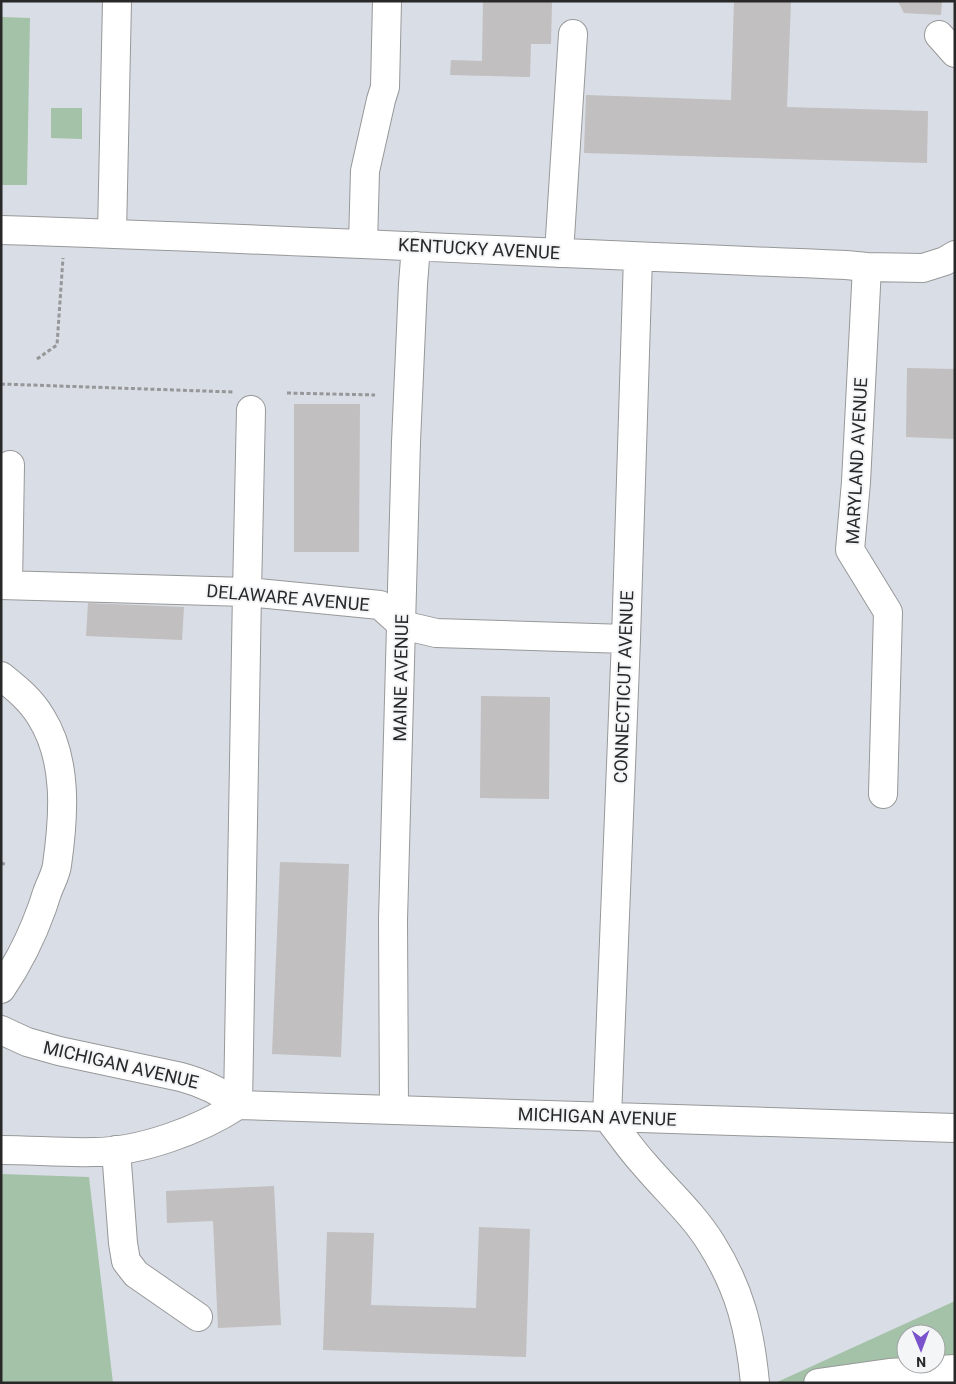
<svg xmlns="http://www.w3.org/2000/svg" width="956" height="1384" viewBox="0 0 956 1384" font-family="Roboto,sans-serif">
  <rect width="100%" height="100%" fill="#e7e8e9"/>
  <!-- built -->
  <path fill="#d9dde5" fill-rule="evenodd" d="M1,1H955V1383H1ZM906,1334H936V1364H906Z"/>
  <!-- green -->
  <path fill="#a4c2a8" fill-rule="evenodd" d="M1,17L30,18L27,185H1Z
    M51,108H82V139L51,138Z
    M1,1174L89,1177L113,1383H1Z
    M955,1301V1383H775ZM906,1334H936V1364H906Z"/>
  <!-- building -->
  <path fill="#c1bfbf" d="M483,1H552L551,44H531L530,77L450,75L451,60L482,61Z
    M734,1H791L787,107L928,111L927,163L584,153L586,95L731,100Z
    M898,1H942L941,15L904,13Z
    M907,368L955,369V439L906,437Z
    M294,404H360L359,552H294Z
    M88,603L184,607L182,640L86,636Z
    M481,696L550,697L549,799L480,798Z
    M280,862L349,864L341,1057L272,1054Z
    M274,1186L281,1325L218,1328L213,1221L167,1223L166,1191Z
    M479,1227L530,1229L526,1357L323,1350L327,1232L374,1233L371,1305L476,1308Z"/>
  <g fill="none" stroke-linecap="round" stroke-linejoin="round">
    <!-- minor casing -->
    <g stroke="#979899" stroke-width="30">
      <path id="minor" d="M939,35L955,53
        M1,230C283,239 564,254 846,265L867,267L923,268L945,261L955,255
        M112,234L117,1
        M363,244L365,171L381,100L385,87L387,1
        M559,253L573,34
        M638,257L626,639L607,1117C620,1133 631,1150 645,1165C667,1191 693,1214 711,1243C740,1289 750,1330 755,1383
        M867,267L856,482L850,550L888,612L883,794
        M1,585L247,592L380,605L402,625L436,633L626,639
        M8,585L10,465
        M1,676C16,688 31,700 41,717C68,760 64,816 57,865C56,874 50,884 47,893C45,898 44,903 42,908C32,936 18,964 1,989
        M1,1030L27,1042L59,1051L181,1077C203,1083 221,1091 238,1105L955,1128
        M394,1110L393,920L406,442L413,284L416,246
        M1,1150C32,1150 63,1153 94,1152C140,1152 200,1130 238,1105L247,592L251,410
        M116,1150L123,1243L126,1261L136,1274L198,1317
        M818,1383L889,1373L955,1369"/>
    </g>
    <!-- path -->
    <path stroke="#969798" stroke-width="3" stroke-dasharray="4 2.5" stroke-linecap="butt" d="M37,359L57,345L63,258
      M1,384L233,392
      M287,393L375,395
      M1,863L7,865"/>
    <!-- minor -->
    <use href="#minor" stroke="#fff" stroke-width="28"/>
  </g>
  <g text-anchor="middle" stroke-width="4" stroke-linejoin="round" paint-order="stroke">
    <!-- street labels -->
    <g font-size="18" fill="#282829" stroke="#f4f5f7">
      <text transform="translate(479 249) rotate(3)" y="6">KENTUCKY AVENUE</text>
      <text transform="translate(857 461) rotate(-87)" y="6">MARYLAND AVENUE</text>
      <text transform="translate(288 598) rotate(5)" y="6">DELAWARE AVENUE</text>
      <text transform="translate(401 678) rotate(-89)" y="6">MAINE AVENUE</text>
      <text transform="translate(624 687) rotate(-88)" y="6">CONNECTICUT AVENUE</text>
      <text transform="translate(121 1065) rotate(13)" y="6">MICHIGAN AVENUE</text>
      <text transform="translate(597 1117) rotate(2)" y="6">MICHIGAN AVENUE</text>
    </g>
  </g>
  <!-- border -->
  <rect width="956" height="1384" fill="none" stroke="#282829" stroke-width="5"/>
  <!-- north arrow -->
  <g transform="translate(921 1349) rotate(179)"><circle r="24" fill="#f4f5f7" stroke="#a2a3a5"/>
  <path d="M0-4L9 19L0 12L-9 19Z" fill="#7a53cc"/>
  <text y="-8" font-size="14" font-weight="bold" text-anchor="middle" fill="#282829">N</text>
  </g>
</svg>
